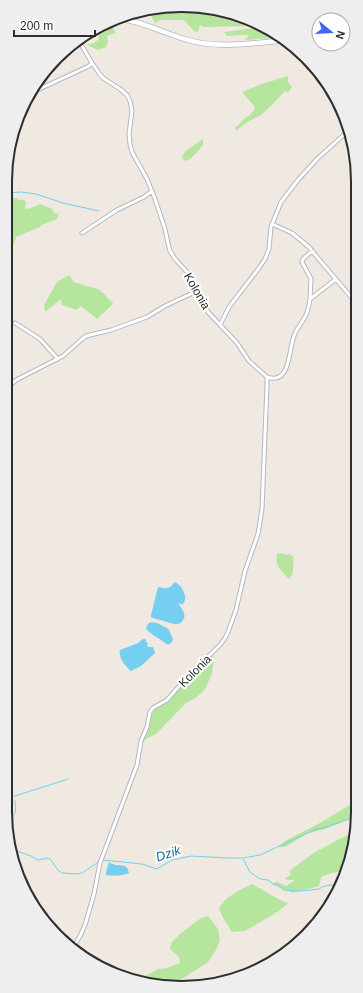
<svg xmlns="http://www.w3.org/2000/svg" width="363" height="993" viewBox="0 0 363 993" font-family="Helvetica,sans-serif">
  <rect width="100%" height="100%" fill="#efe9e1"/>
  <!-- green -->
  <path fill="#b6e59e" d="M159,6L227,11L257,25L245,26L208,27H204L200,25L198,32L194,31L184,20H160L155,23L152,18L151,12L155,8Z
    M106,24H111L116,33L107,36L108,42L106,47L98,50L87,45L94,43L98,40L99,36L94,28Z
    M262,27L279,35L283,37L245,40L249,35H240L227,36L224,32Z
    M288,76V82L292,87L288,93L285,91L272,105L261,115L247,122L236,131L235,127C239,125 240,123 243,120C249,115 252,115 255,107L242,92L262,84Z
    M203,139V145C198,151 193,158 186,161L183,159L182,156L187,150Z
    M14,198H18L19,201L22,199L26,202L25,209L31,208L40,204L52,209L55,214L59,212L57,219L41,225L40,227L16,237L14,244L5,251V202Z
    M69,275L74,282L100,290L113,303L111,306L97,319L81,306L76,310L62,305L61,299L45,312L44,305L57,282Z
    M283,553L286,555L289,554L293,556C293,564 295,573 289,579C281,570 275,567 277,554Z
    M212,655L214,658L212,674L205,689L197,697L186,703L157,733L143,741L148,731L150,715L154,710L168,701L178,689Z
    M358,800V814L338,824L325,829L306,834L285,847H278L285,841L318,824Z
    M355,831L352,857L345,871L331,873L321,877L319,886L293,893L272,884L277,882L286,886L295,880H287L285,878L291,875L289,871L315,852Z
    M252,884L282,901L288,903L279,911L245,931L232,932L222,916L219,908C226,896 240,890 252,884Z
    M208,916L218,929L220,940L216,950L208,962L179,981L176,986H156L159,982L157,980L149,983L138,980L158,969L167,968L180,963L179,957L170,949L171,943L180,934L201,918Z"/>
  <!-- water -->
  <path fill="#75cff0" d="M175,582C180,585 182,587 184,593C186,598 186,600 182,605L180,603L179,604C182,610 187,614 183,620C181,624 179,624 174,624L153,618L151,617V615L158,587C167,589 169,589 175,582Z
    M151,622L157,623L167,628L169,630L173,639L172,642L168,645L167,644C160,639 152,635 146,629C147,626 148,623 151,622Z
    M143,639H146V642L148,643L147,646L149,647H153L155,652L154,654L141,666L131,671C125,666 118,657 120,650L138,643Z
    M109,862C110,863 115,865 116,865C124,866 127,864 129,873C122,876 113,876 106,875V872Z"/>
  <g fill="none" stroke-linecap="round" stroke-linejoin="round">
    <!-- stream -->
    <path stroke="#75cff0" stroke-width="1" d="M5,193L21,192L36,194L63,203L99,211
      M14,797L15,796L68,779
      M6,820C17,815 16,811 15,801
      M11,849L31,856L38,860L48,858L51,860L58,870L62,873L76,874L82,873L100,861
      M243,859L250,872L257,877L261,879L268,880L273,884L277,885L284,890L300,891L319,889L322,887L325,886L331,885L338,886
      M103,860L142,864L157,869L172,860L191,856L228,858H243L260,855L314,830L326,827L352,818L358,815"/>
    <!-- minor casing -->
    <g stroke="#b4b7c1" stroke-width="5">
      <path id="minor" d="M33,92L89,66L92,63
        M272,224L292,233L310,248L312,251L357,304
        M82,233L117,210L144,197L152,191
        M310,299L311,279L302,262L303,259L312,251
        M15,323L40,339L58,359
        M220,325L229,307L259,268L265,259L269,249L271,227L281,202L298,180L317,159L348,131
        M267,377C291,385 288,351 294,336C296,329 301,324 305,317C308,312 309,305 310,299L336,279
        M5,432C5,420 4,402 8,391C9,385 13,382 18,379L63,356L81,340L86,336L111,330L147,317L165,306L197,291
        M5,440L9,455V478L5,486
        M5,508L10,528L8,543L5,553
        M73,948L80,936L85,925L94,894L100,863L137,765L141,741L147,727L150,712L153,708L167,700L189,675L220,645L225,638L228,632L236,610L245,571L258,534L262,509L267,385V377L249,361L237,343L208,312L188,273L175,259L170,251L168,243L165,229L155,199L147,179L132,152L130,144L129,134L132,111L130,101L127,95L120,89L103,78L99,73L92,63L79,41"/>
    </g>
    <!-- secondary casing -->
    <g stroke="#b4b7c1" stroke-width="6">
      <path id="secondary" d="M121,19C145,22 165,34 188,40C218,49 255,43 286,40"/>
    </g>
    <!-- minor -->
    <use href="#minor" stroke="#fff" stroke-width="3"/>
    <!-- secondary -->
    <use href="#secondary" stroke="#fff" stroke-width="4.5"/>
  </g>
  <g text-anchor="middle" stroke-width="4" stroke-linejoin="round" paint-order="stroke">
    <!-- street labels -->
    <g font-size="12" fill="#2e2e2e" stroke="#fff">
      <text transform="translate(197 291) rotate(60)" y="4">Kolonia</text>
      <text transform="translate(195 671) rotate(-45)" y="4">Kolonia</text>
    </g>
    <!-- water labels -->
    <g font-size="13" font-style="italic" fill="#0d6fa3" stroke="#fff">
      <text transform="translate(168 853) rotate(-18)" y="5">Dzik</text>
    </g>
  </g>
  <!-- crop -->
  <path d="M0 0H363V993H0ZM181 12H182A169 169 0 0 1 351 181V812A169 169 0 0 1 182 981H181A169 169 0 0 1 12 812V181A169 169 0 0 1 181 12Z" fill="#eee" fill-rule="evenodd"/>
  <path fill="none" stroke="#2e2e2e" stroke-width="2" d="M181 12H182A169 169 0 0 1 351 181V812A169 169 0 0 1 182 981H181A169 169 0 0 1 12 812V181A169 169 0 0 1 181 12Z"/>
  <!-- north arrow -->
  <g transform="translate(331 32) rotate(108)"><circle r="19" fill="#ffffff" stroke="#ababab"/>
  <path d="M0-3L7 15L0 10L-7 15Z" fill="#4264fb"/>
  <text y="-6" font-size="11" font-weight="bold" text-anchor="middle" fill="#2e2e2e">N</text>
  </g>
  <!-- scale -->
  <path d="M14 30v6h81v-6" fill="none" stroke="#2e2e2e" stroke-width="2"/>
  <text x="20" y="30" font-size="12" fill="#2e2e2e" stroke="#ffffff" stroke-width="3" paint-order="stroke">200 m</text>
</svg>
